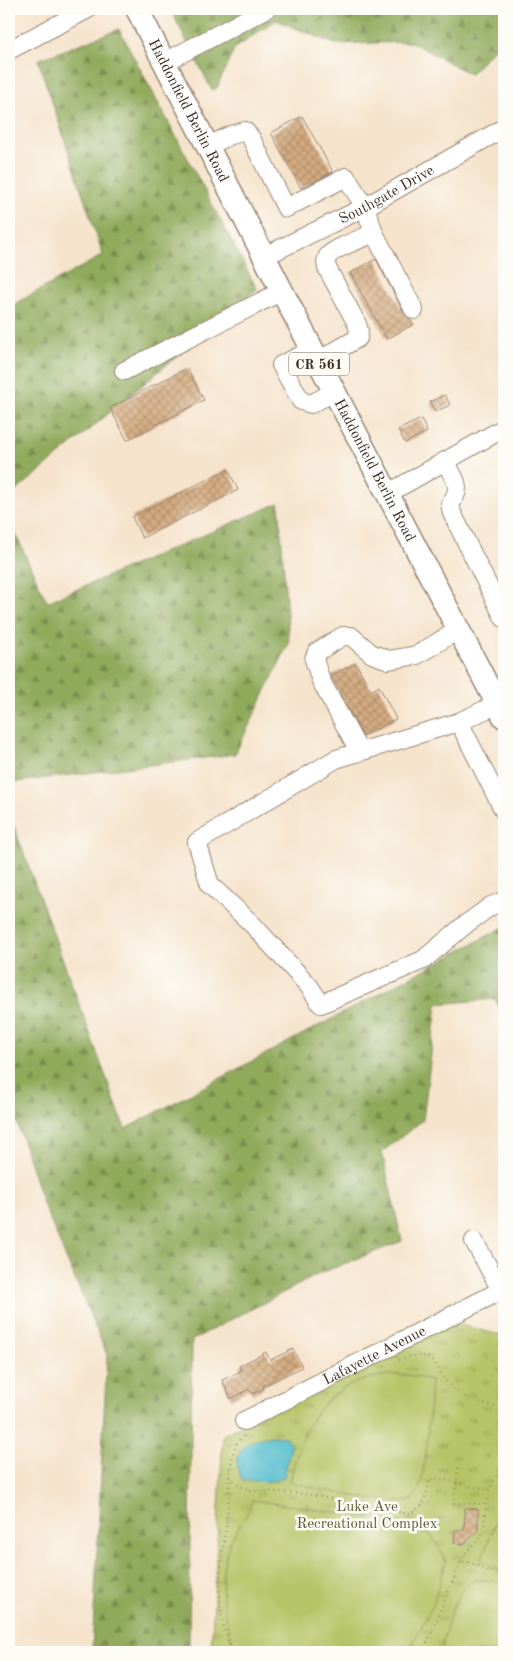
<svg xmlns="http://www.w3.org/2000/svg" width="513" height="1661" viewBox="0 0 513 1661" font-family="'Old Standard TT',serif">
  <defs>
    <pattern id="grass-tufts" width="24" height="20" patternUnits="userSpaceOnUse" patternTransform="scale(1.25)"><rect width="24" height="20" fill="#b5c466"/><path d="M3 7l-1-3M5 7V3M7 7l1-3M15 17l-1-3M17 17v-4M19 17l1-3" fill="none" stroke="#949f53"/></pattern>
    <pattern id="forest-firs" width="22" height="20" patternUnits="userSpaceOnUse" patternTransform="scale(1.25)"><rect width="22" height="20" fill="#90aa5b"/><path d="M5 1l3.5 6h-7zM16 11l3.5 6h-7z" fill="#778b4b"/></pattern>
    <pattern id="building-cross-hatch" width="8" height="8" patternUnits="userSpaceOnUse" patternTransform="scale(1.25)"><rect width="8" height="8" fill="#d5ac81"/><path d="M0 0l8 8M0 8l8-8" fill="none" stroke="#ae8c69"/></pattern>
  </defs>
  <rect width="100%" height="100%" fill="#fdfcf7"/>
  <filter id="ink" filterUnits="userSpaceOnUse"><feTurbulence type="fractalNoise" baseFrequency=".02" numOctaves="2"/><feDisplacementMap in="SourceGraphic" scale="10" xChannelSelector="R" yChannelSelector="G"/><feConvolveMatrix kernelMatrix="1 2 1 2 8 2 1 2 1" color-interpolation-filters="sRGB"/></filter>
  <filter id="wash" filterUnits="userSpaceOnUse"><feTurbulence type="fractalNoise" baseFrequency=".0096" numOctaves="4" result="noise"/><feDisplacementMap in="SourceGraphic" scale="20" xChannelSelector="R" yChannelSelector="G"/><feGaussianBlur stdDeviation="1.12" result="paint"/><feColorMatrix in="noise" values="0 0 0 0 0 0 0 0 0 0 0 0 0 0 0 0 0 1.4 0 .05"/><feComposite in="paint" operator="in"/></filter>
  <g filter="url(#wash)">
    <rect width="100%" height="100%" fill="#f5e3cb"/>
    <!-- grass -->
    <path fill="url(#grass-tufts)" stroke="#787742" d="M445,1321L504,1336V1652H211L223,1435Z"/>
    <!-- forest -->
    <path fill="url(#forest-firs)" stroke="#666a3c" d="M170,9H504V38L470,74L411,42L335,44L276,20L234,49L217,88L212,90Z
      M119,29L257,289L9,497V307L103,255L38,60Z
      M279,503L289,643L235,754L9,783V520L47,602Z
      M9,813L125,1129L504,927V1017L495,999L437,1004L423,1120L382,1152L402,1241L321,1273L192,1340L189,1652H92L107,1355L42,1201L9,1097Z"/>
    <!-- pitch -->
    <path fill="#b5c466" stroke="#787742" d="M388,1375H408L431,1380C429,1402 428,1487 413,1499C400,1510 310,1486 290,1482C303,1422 322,1384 388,1375Z
      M252,1500L401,1522L402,1526L432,1536L446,1561L433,1605L408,1652H237C222,1618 216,1576 231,1540C238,1526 249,1515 252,1500Z
      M504,1502V1571L481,1560Z
      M475,1580H492L504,1586V1652H441C447,1629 451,1592 475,1580Z"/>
    <!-- water -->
    <path fill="#50bbcc" stroke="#467275" d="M273,1436L286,1437L291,1446L284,1477L267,1482L242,1480C229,1452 245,1439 273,1436Z"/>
    <g id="blocks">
      <!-- building -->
      <path fill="url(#building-cross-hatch)" d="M302,116L333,172L301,188L271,133Z
        M376,259L405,315L414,324L387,339L350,273Z
        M187,368L204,400L127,440L110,408Z
        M445,395L450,405L435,412L430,402Z
        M421,419L427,432L405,443L398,430Z
        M228,469L238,490L142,538L132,517Z
        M356,663L371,691L379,686L396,719L363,736L331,676Z
        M293,1349L302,1367L263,1386L264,1388L253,1394L249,1389L231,1399L222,1380L241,1371L239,1366L266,1352L270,1360Z
        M465,1508L478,1509V1531L463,1545V1544L454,1543L455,1530H464Z"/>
    </g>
  </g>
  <g filter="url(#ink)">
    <use href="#blocks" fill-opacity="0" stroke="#988674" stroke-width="1"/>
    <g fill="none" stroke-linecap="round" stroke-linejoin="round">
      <!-- minor casing -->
      <g stroke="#988674" stroke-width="20">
        <g id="minor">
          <path d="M9,50L88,9"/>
          <path d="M165,62L266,9"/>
          <path d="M208,146L231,135L245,131L251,138L286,208L346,177L365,207L374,233C364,238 334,248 328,256C326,259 326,264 327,268L357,324L359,331L358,338L318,361"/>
          <path d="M374,233L414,310"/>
          <path id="s1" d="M265,256L365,207L504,128"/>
          <path d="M312,350L281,365L301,401L311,404L334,392"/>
          <path d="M124,371L282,291"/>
          <path d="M445,461C454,478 464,487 450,504L452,513L504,618"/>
          <path d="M387,494L504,428"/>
          <path d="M504,701L459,722L336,759L197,842L210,885L252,924L309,986L321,1004L423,960L466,924L491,906L504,901"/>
          <path d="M459,722L504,811"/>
          <path d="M359,751L321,681L314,659L317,652L343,636H351L372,654L389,660L417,655L458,630"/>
          <path d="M474,1241L501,1290"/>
          <path id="s2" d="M244,1421L504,1289"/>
        </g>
      </g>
      <!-- major casing -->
      <g stroke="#988674" stroke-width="25">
        <g id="major">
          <path id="s3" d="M137,9L286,299L504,717"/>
        </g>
      </g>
      <!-- path -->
      <path stroke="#988674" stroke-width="2" stroke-dasharray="1 4" stroke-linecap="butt" d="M399,1360C440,1344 432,1373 456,1391C469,1401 489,1405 504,1409
        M244,1436C232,1443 232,1463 229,1476L240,1486L250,1490L305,1494L410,1514L423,1505L430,1480L435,1478L489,1490
        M458,1468L454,1503L487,1504
        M229,1476C232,1537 204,1592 233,1652
        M461,1562L467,1551L482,1536L489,1490L504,1464
        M423,1652L461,1562H468L504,1577"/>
      <!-- minor -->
      <use href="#minor" stroke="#fff" stroke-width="18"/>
      <!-- major -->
      <use href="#major" stroke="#fff" stroke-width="22"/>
    </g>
  </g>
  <g text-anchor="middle" stroke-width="5" stroke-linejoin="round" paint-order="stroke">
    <!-- shield labels -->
    <rect fill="#fdfcf7" stroke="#75695f" stroke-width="1" x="289" y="352.5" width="60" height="23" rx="4"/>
    <g font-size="14" font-weight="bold" fill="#3b2a1e">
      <text x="319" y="369">CR 561</text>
    </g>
    <!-- street labels -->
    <g font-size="15" fill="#3b2a1e" stroke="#fdfcf7">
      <text dy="5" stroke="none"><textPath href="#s3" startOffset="114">Haddonfield Berlin Road</textPath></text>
      <text dy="5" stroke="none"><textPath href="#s1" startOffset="136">Southgate Drive</textPath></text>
      <text dy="5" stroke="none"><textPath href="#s3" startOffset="519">Haddonfield Berlin Road</textPath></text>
      <text dy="5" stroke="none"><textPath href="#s2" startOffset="146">Lafayette Avenue</textPath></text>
    </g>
    <!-- park labels -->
    <g font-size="15" fill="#605834" stroke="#fdfcf7">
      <text x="367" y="1511">Luke Ave<tspan x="367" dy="17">Recreational Complex</tspan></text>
    </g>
  </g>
  <!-- margin -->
  <rect width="513" height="1661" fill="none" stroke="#fdfcf7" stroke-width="30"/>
</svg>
